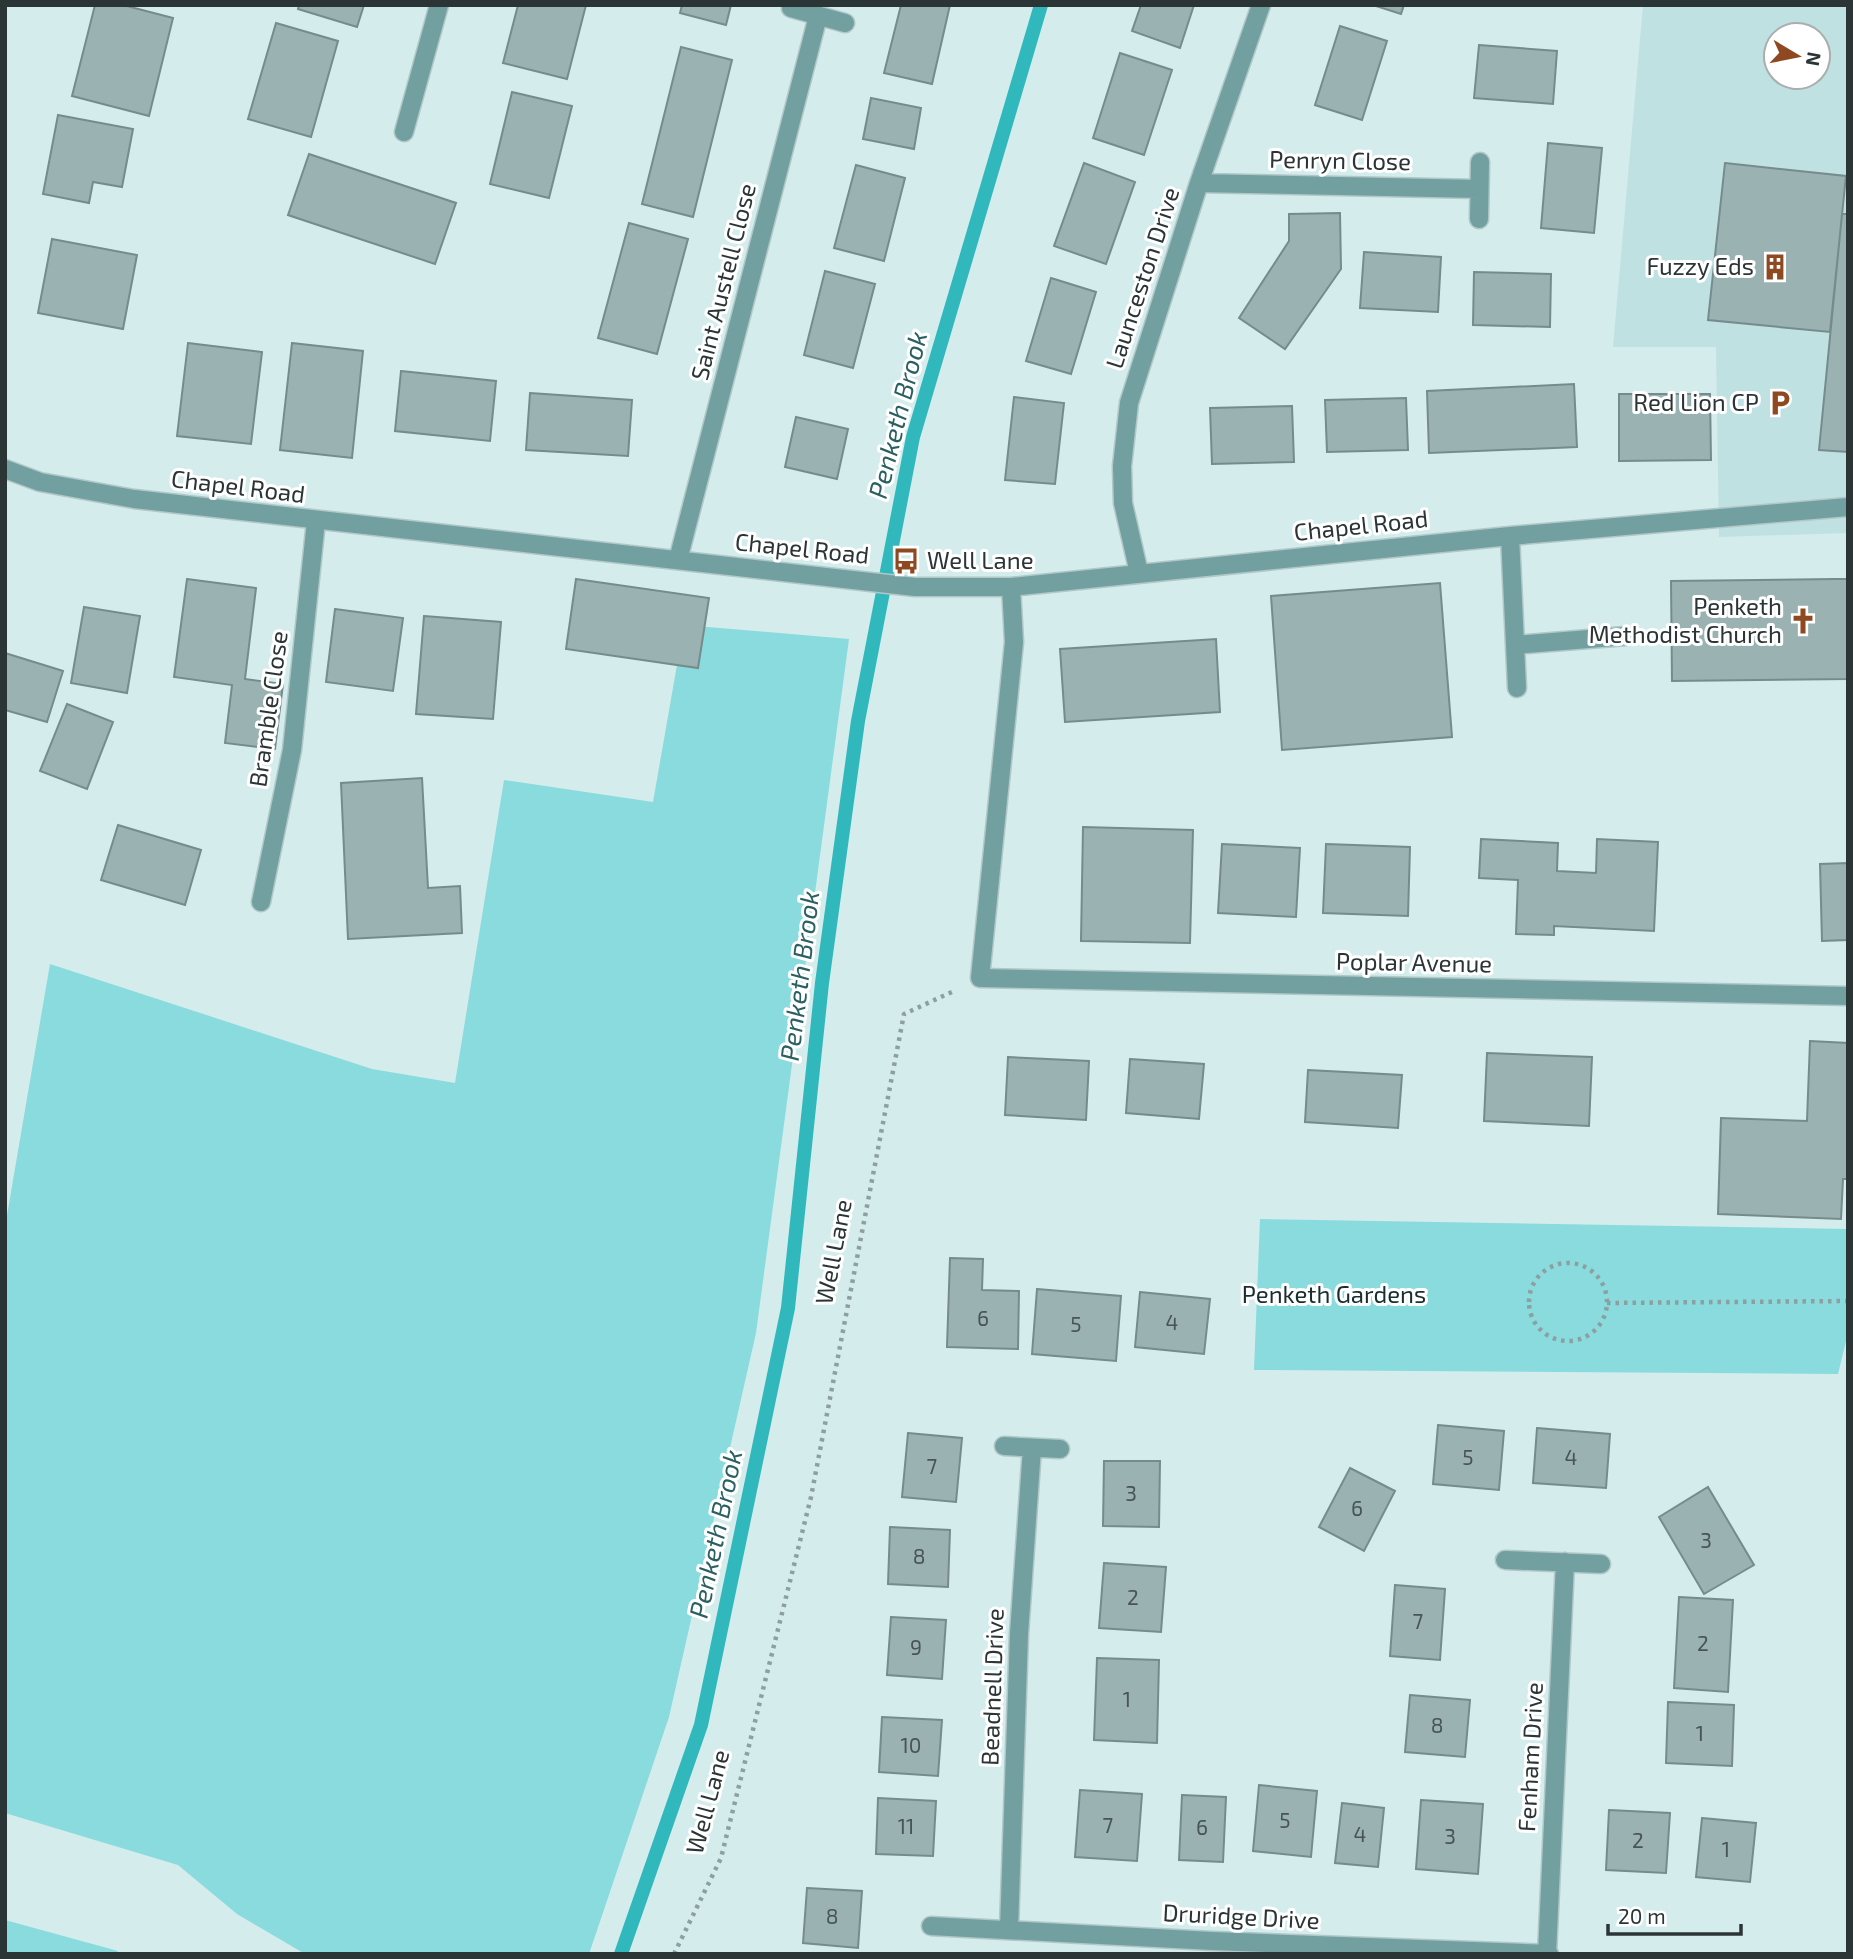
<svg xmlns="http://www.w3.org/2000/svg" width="1853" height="1959" viewBox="0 0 1853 1959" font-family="'Exo 2',sans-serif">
  <rect width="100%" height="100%" fill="#d4ecec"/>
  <!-- built -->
  <path fill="#c0e1e2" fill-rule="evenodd" d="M1643,5H1848V533L1719,537L1716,347H1613ZM1776,35H1818V77H1776Z"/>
  <!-- green -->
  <path fill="#89dbde" d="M684,625L849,639L756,1333L669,1717L589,1954H305L237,1914L178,1865L5,1813V1227L50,964L372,1069L455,1083L504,780L653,802Z
    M1260,1219L1848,1229V1333L1838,1374L1254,1370Z
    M5,1920L118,1951L115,1954H5Z"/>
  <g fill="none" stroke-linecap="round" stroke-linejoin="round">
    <!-- stream -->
    <path stroke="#30b8bc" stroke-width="14" d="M621,1954L701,1725L788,1308L822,983L858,721L913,437L1041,5"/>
  </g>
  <!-- building -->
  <path fill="#9bb2b2" stroke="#768b8c" stroke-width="2" d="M95,5H123L173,18L149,116L72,96Z
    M299,5H364L357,27L298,9Z
    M518,5H586L567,79L503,63Z
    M682,5H731L726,25L680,13Z
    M901,5H950L932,84L884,73Z
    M1141,5H1194L1180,48L1132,31Z
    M1373,5H1404L1401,14Z
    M276,23L338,41L311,137L248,119Z
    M1340,26L1387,41L1362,120L1315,105Z
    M1479,45L1557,51L1553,104L1474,98Z
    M681,47L732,60L693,217L642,204Z
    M1120,53L1172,70L1144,155L1093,138Z
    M512,92L572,106L549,198L490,184Z
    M871,98L921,108L914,149L863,139Z
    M58,115L133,129L122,187L93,182L89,203L43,194Z
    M1548,143L1602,148L1594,233L1541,228Z
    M309,154L456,203L435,264L288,215Z
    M1084,163L1135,182L1106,264L1054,246Z
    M1725,163L1846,176L1830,332L1708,320Z
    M856,165L905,178L884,261L834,248Z
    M1340,213L1341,269L1285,349L1239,318L1289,241V214Z
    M1842,214H1848V452L1819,450Z
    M629,223L688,239L657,354L598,338Z
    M52,239L137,255L123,329L38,313Z
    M1364,252L1441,257L1438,312L1360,308Z
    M825,271L875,284L853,368L804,355Z
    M1474,272L1551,274L1550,327L1473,325Z
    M1051,278L1096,292L1071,374L1026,361Z
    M188,343L262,352L251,444L177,436Z
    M292,343L363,351L352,458L280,450Z
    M401,371L496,381L490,441L395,431Z
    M1574,384L1577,447L1429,453L1427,391Z
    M530,393L632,400L628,456L526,450Z
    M1619,394H1710L1711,460L1619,461Z
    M1014,397L1064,403L1055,484L1005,480Z
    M1406,398L1408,450L1327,452L1325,400Z
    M1292,406L1294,462L1212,464L1210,408Z
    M796,417L848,429L837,479L785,467Z
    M187,579L256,588L245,679L283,684L275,749L225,743L232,685L174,677Z
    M576,579L709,598L698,668L566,649Z
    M1835,579H1848V679L1672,681L1671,581Z
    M1440,583L1452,737L1282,750L1271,596Z
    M84,607L140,616L127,693L71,683Z
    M335,609L403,618L393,691L326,682Z
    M424,616L501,622L493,719L416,714Z
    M1216,639L1220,712L1065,722L1060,649Z
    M5,653L63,671L47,722L5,710Z
    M67,704L113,722L87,789L40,771Z
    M422,778L428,888L460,886L462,933L348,939L341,783Z
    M118,825L201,850L185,905L101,880Z
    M1083,827L1193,830L1190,943L1081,941Z
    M1481,839L1558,843L1557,871L1596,873L1597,839L1658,842L1654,931L1554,926V935L1516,934L1518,880L1479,878Z
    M1222,844L1300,848L1296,917L1218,913Z
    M1326,844L1410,847L1408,916L1323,913Z
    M1848,863V940L1822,941L1820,864Z
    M1810,1041L1848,1043V1179H1843L1841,1219L1718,1214L1721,1118L1807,1121Z
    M1487,1053L1592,1057L1589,1126L1484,1121Z
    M1008,1057L1089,1061L1086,1120L1005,1115Z
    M1130,1059L1204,1064L1199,1119L1126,1113Z
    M1308,1070L1402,1075L1398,1128L1305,1122Z
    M950,1258L983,1259L982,1290L1019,1291L1018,1349L947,1347Z
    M1037,1289L1121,1296L1116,1361L1032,1354Z
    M1140,1292L1210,1299L1204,1354L1135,1347Z
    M1438,1425L1504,1431L1499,1490L1433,1484Z
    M1537,1428L1610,1434L1606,1488L1533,1483Z
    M908,1433L962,1438L956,1502L902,1497Z
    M1104,1461H1160L1159,1527L1103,1526Z
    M1350,1468L1395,1491L1364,1551L1319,1527Z
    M1708,1487L1754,1565L1704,1594L1659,1517Z
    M890,1527L950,1530L948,1587L888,1584Z
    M1104,1563L1166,1567L1161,1632L1099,1628Z
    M1395,1585L1445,1589L1440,1660L1390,1656Z
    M1679,1597L1733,1600L1728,1692L1674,1688Z
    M891,1617L946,1620L942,1679L887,1675Z
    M1097,1658L1159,1660L1157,1743L1094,1740Z
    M1410,1695L1470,1700L1465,1757L1405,1752Z
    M1668,1702L1734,1705L1732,1766L1666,1763Z
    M882,1717L942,1720L938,1776L879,1772Z
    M1259,1785L1317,1791L1311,1857L1253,1851Z
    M1080,1790L1142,1794L1137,1861L1075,1857Z
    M1182,1795L1226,1797L1223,1862L1179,1860Z
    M878,1798L936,1801L933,1856L876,1854Z
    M1421,1800L1483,1804L1478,1874L1416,1869Z
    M1342,1803L1384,1808L1378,1867L1335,1863Z
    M1609,1810L1670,1813L1666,1873L1606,1870Z
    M1702,1818L1756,1823L1750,1882L1696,1877Z
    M807,1888L862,1891L858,1948L803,1943Z"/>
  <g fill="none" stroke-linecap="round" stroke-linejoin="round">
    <!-- minor casing -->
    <g stroke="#b2c7c8" stroke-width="21">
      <path id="minor" d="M791,8L845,23
        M404,132L439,5
        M1199,183L1479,189
        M1479,219L1480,162
        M5,469L40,482L134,499L915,587H1011L1510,536L1848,507
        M1510,536L1517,688
        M678,560L818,16
        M1139,573L1123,503L1122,466L1129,403L1199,183L1261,5
        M1011,587L1014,642L980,978L1848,996
        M1515,645L1626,636
        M261,902L292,750L316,521
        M1004,1446L1060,1449
        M1505,1560L1601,1564
        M931,1926L1212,1941L1549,1954
        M1009,1929L1019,1634L1032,1448
        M1547,1954L1565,1562"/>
    </g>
    <!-- path -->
    <path stroke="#8d9fa0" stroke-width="4.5" stroke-dasharray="3.5 5" stroke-linecap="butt" d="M1529 1302a39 39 0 1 1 78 0a39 39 0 1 1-78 0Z
      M1607,1303L1848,1301
      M674,1954L721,1858L811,1497L904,1014L954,991"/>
    <!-- minor -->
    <use href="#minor" stroke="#72a0a1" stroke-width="18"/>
  </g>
  <!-- icons -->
  <defs>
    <g id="building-bare" transform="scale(2.1)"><path d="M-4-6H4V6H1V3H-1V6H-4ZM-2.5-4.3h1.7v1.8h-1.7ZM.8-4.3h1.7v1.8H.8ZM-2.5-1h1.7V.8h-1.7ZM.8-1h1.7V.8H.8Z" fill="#8f4921" stroke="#fff" stroke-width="2.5" paint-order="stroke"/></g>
    <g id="parking-bare" transform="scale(2.1)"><path d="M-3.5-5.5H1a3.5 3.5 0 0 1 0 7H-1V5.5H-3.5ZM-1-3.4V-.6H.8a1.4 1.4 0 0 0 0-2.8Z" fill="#8f4921" stroke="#fff" stroke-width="2.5" paint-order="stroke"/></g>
    <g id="bus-bare" transform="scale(2.1)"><path d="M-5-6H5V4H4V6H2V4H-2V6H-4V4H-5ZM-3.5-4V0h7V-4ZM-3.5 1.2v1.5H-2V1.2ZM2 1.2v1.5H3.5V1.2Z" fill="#8f4921" stroke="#fff" stroke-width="2.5" paint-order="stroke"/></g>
    <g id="church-bare" transform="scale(2.1)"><path d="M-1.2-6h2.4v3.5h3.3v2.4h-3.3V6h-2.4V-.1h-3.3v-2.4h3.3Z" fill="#8f4921" stroke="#fff" stroke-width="2.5" paint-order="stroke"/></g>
  </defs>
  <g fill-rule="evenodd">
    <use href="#building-bare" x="1775" y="267"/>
    <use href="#parking-bare" x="1780" y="403"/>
    <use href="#bus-bare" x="906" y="561"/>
    <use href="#church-bare" x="1803" y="621"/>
  </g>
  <g text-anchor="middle" stroke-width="6" stroke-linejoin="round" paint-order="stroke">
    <!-- number labels -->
    <g font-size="21" fill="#485455">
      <text x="983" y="1326">6</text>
      <text x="1172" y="1330">4</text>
      <text x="1076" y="1332">5</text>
      <text x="1468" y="1465">5</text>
      <text x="1571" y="1465">4</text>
      <text x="932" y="1474">7</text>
      <text x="1131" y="1501">3</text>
      <text x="1357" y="1516">6</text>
      <text x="1706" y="1548">3</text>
      <text x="919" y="1564">8</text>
      <text x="1133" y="1605">2</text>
      <text x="1418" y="1629">7</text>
      <text x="1703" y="1651">2</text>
      <text x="916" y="1655">9</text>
      <text x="1127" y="1707">1</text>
      <text x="1437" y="1733">8</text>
      <text x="1700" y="1741">1</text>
      <text x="911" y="1753">10</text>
      <text x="1285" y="1828">5</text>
      <text x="1108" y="1833">7</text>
      <text x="906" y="1834">11</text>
      <text x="1202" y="1835">6</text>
      <text x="1360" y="1842">4</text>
      <text x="1450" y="1844">3</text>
      <text x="1638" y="1848">2</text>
      <text x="1726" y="1857">1</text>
      <text x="832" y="1924">8</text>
    </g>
    <!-- street labels -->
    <g font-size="24" fill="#2c3536" stroke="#fff">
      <text transform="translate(1340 161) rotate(1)" y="8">Penryn Close</text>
      <text transform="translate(1143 278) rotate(-72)" y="8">Launceston Drive</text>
      <text transform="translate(724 282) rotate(-76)" y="8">Saint Austell Close</text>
      <text transform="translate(238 487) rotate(7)" y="8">Chapel Road</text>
      <text transform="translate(1361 526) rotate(-6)" y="8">Chapel Road</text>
      <text transform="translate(802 549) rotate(6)" y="8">Chapel Road</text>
      <text transform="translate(269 709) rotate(-82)" y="8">Bramble Close</text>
      <text transform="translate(1414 963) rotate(1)" y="8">Poplar Avenue</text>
      <text transform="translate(834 1252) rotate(-79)" y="8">Well Lane</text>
      <text transform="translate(993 1687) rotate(-88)" y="8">Beadnell Drive</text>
      <text transform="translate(1531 1757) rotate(-87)" y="8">Fenham Drive</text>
      <text transform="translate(708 1802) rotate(-75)" y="8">Well Lane</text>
      <text transform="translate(1241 1917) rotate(3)" y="8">Druridge Drive</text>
    </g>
    <!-- poi labels -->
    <g font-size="24" fill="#2c3536" stroke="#fff" text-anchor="end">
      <text x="1754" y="275">Fuzzy Eds</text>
      <text x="1759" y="411">Red Lion CP</text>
      <text x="927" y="569" text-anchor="start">Well Lane</text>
      <text x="1782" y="615">Penketh<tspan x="1782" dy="28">Methodist Church</tspan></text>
    </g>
    <!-- park labels -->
    <g font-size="24" fill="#182e2f" stroke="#fff">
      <text x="1334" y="1303">Penketh Gardens</text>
    </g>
    <!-- water labels -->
    <g font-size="26" font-style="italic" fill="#2b6062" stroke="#fff">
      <text transform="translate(898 415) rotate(-76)" y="9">Penketh Brook</text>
      <text transform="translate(800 976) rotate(-83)" y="9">Penketh Brook</text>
      <text transform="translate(716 1534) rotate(-78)" y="9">Penketh Brook</text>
    </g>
  </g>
  <!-- border -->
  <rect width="1853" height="1959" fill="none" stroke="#2c3536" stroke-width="14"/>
  <!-- north arrow -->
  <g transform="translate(1797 56) rotate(100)"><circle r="33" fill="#ffffff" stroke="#abaeaf" stroke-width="2"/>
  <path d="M0-5L12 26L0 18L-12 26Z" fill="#8f4921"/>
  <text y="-10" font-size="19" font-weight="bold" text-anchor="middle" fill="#2c3536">N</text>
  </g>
  <!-- scale -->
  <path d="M1608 1924v10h133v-10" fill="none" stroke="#2c3536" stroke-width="3.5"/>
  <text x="1618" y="1924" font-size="21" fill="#2c3536" stroke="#ffffff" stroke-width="5" paint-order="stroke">20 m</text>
</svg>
